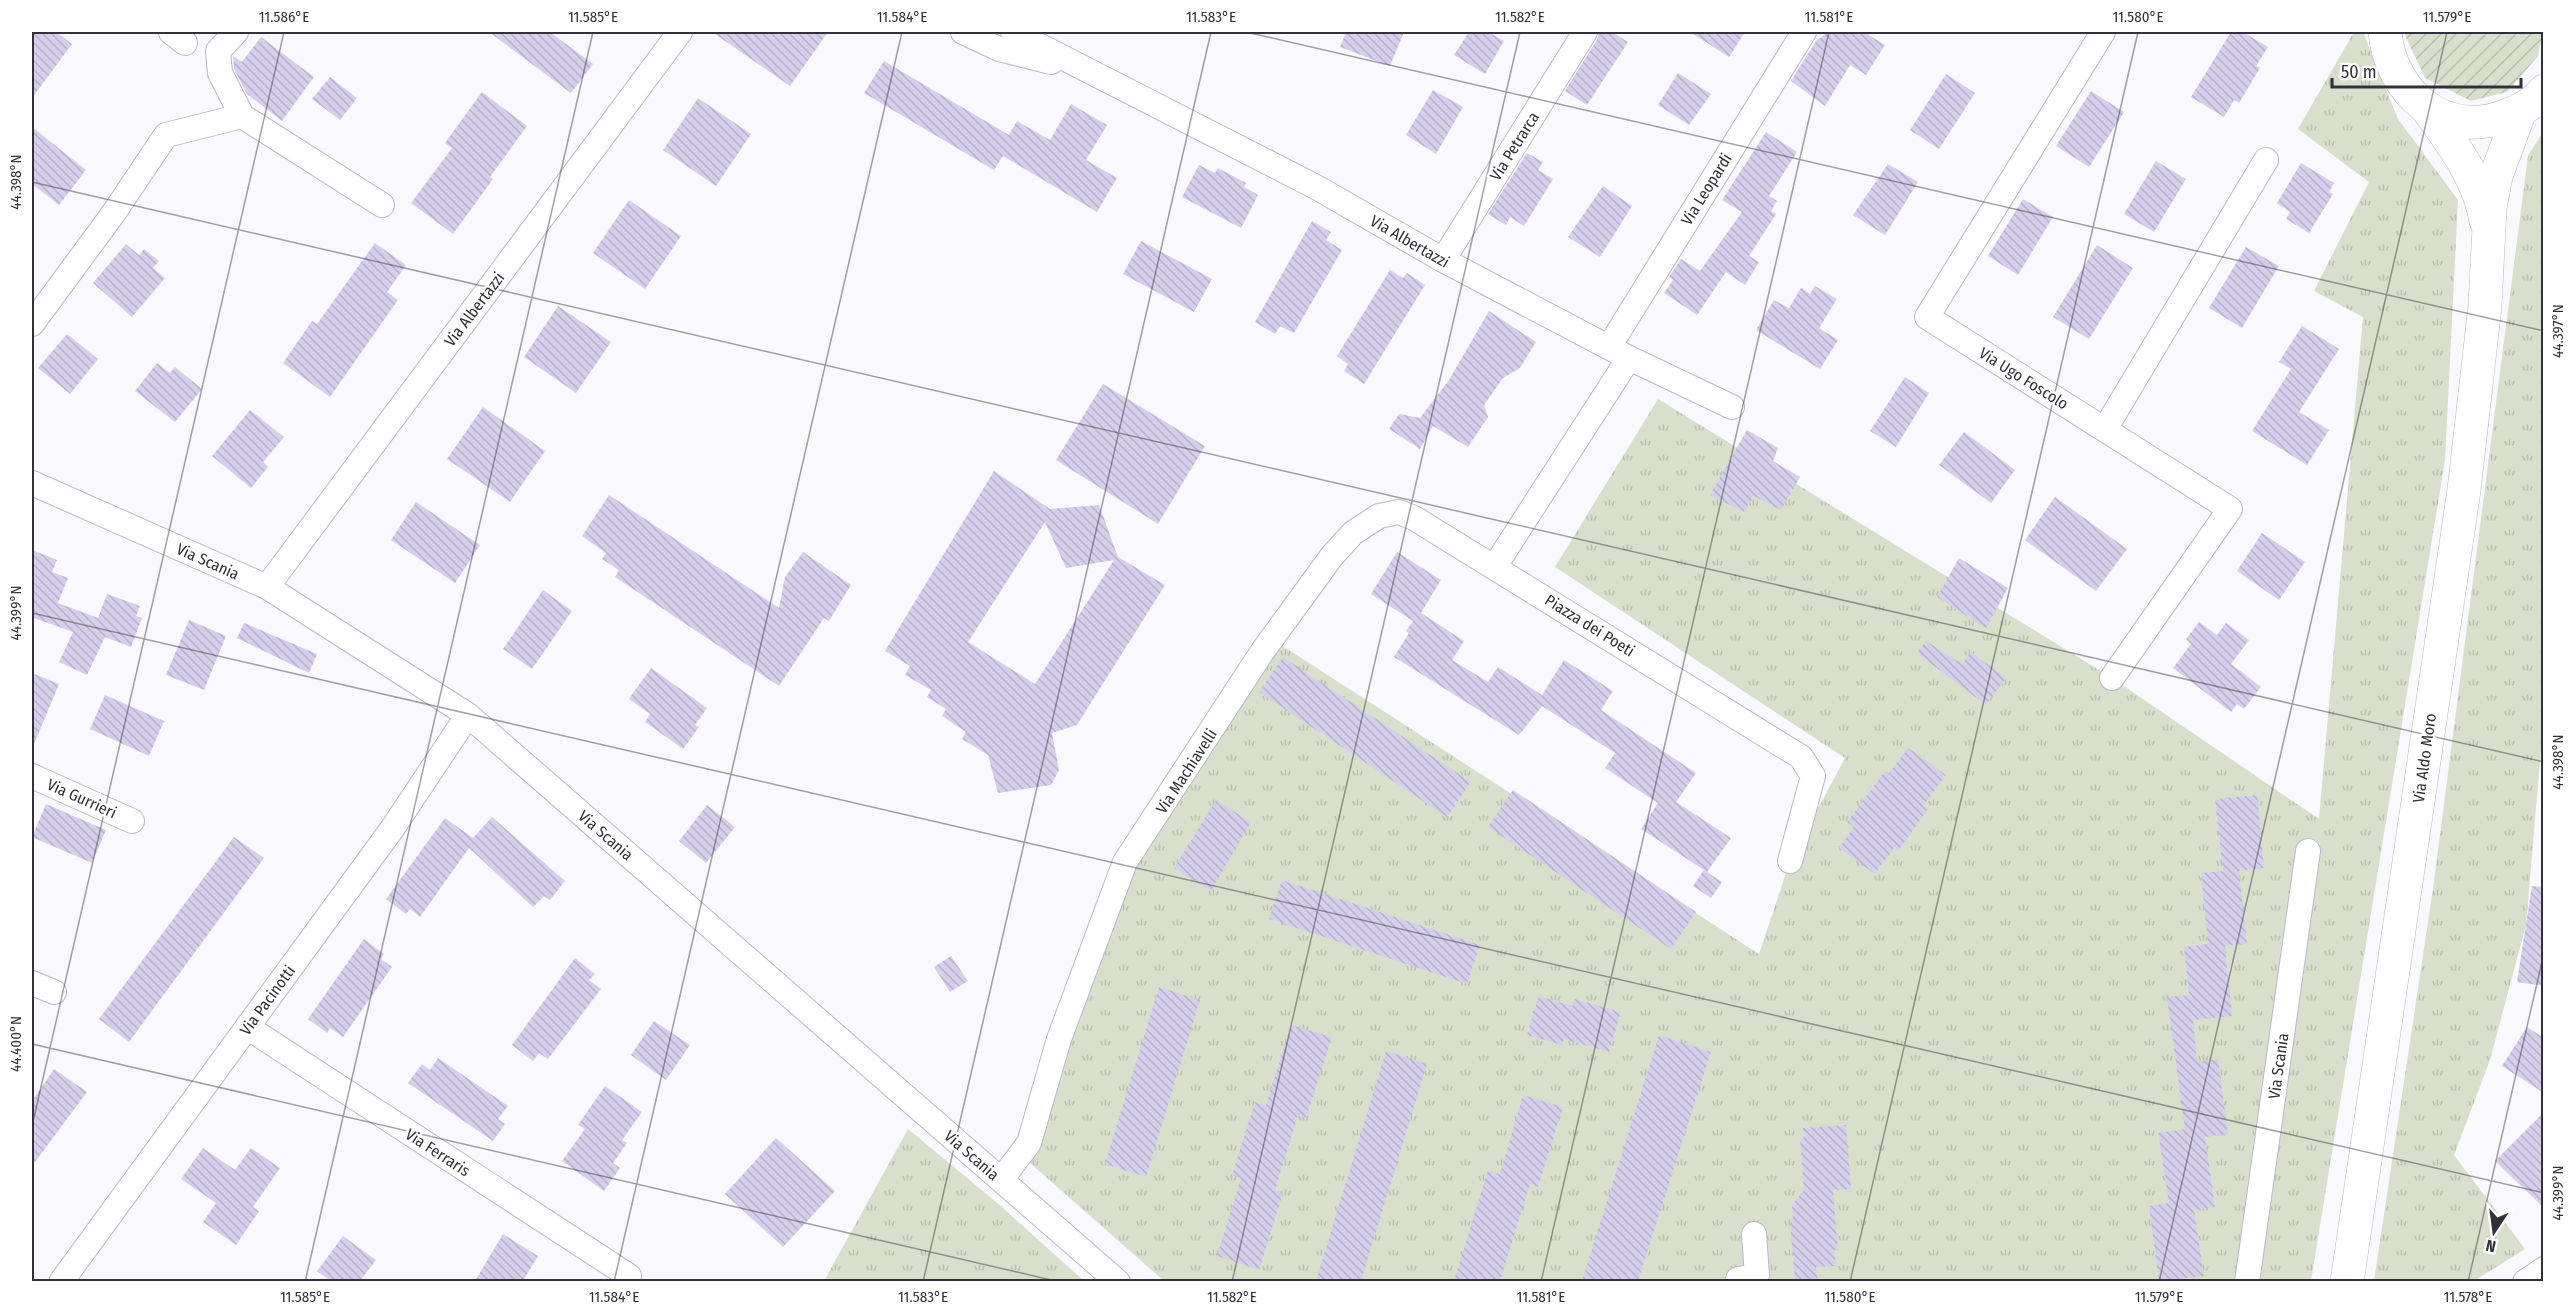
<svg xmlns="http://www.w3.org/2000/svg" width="2575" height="1313" viewBox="0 0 2575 1313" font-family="'Fira Sans Condensed',sans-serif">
  <defs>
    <pattern id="park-tufts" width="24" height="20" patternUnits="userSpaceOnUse" patternTransform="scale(1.5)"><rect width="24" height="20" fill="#d8e0cb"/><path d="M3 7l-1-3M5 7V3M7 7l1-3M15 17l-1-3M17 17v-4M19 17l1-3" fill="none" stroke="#bac0af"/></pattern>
    <pattern id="garden-furrows" width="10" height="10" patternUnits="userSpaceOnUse" patternTransform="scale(1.5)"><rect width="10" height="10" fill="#d8e0cb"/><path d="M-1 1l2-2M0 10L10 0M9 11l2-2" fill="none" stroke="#bac0af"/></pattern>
    <pattern id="building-back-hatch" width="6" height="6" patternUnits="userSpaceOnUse" patternTransform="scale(1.5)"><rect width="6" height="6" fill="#d6cfec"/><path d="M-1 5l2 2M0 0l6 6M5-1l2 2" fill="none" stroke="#b8b2cb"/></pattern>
  </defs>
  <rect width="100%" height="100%" fill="#f9f8fc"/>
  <!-- park -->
  <path fill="url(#park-tufts)" d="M2354,32H2363L2398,119L2458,200L2445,460L2311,1281H1164L1021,1155L1125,862L1272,639L1759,954L1790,861L1845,758L1555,567L1658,399L2112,678L2319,819L2363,317L2314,291L2369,182L2298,129Z
    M2543,132V727L2526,925L2490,1060L2454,1155L2525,1249L2474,1281H2374L2433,889L2528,156Z
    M908,1129L1002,1207L1084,1281H824Z"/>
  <!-- garden -->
  <path fill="url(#garden-furrows)" d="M2406,32H2543L2538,56L2507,92L2471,101L2425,78L2405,35Z"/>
  <!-- building -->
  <path fill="url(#building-back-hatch)" fill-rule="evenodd" d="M32,32H56L72,44L32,98Z
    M489,32H550L593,64L571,93Z
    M712,32H828L790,86Z
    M1346,32H1404L1390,66L1340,47Z
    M1469,32H1488L1504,41L1485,74L1454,55Z
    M1599,32H1612L1628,42L1587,105L1565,91L1597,40Z
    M1690,32H1745L1729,57Z
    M1828,32H1864L1885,45L1866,75L1850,65L1825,106L1791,81L1816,41Z
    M2231,32H2243L2268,47L2256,66L2260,68L2239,103L2234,100L2224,117L2191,97Z
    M261,37L314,77L282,121L247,94L234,69L233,56L242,62Z
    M884,61L1009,135L1017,121L1050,140L1071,104L1107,125L1086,160L1117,178L1097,212L1003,156L994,170L864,93Z
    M1678,73L1711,94L1689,125L1658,105Z
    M1946,74L1975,93L1939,149L1910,130Z
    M330,77L357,98L340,120L312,99Z
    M1433,90L1463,107L1436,154L1406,135Z
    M2091,91L2124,112L2089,167L2056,146Z
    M482,92L527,126L490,177L493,179L453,234L411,203L452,148L445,143Z
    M698,98L751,134L716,186L663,150Z
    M32,127L86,170L59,205L32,184Z
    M1766,132L1797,152L1769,196L1777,201L1771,211L1776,214L1749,256L1759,262L1745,285L1726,272L1697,315L1664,293L1673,280L1669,277L1681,259L1700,271L1742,212L1722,200Z
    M1527,153L1543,162L1538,170L1553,179L1524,226L1510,217L1506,225L1488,214Z
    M2156,161L2186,179L2154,232L2124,214Z
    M2301,163L2334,183L2329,192L2333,194L2309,233L2286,219L2290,212L2277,203Z
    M1888,164L1918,182L1885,235L1853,215Z
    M1199,165L1215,173L1218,168L1246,183L1244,187L1258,195L1241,228L1182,197Z
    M1603,186L1632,206L1600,257L1568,237Z
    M2023,199L2053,217L2018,275L1988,256Z
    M629,200L681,236L645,289L593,253Z
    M1312,221L1331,232L1326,240L1342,250L1294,333L1280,326L1275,334L1255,322Z
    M1141,241L1212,279L1194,312L1123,274Z
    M375,243L406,265L387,292L398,300L330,397L283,363L312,321L317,324Z
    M126,244L139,255L144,249L159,261L153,268L165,278L132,317L93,283Z
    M2097,245L2133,268L2089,339L2053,317Z
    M2246,247L2279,266L2242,328L2209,308Z
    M1390,270L1403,278L1407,273L1425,285L1364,384L1344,371L1348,364L1337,356Z
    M1815,286L1837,299L1819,328L1838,340L1820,369L1756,330L1774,300L1789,308L1801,288L1810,294Z
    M558,306L611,342L576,393L524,357Z
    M1489,311L1536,342L1520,368L1503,378L1484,405L1488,417L1468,447L1433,426L1420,449L1389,429L1399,414L1420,418L1449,380Z
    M2302,326L2339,349L2299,412L2329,430L2307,465L2252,431L2291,369L2279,362Z
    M67,334L98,359L70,394L38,368Z
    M157,363L170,373L175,367L202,389L175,422L135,391Z
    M1905,377L1929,393L1896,447L1870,431Z
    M1103,384L1205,446L1158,524L1056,460Z
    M483,407L545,451L510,502L447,459Z
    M250,410L284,437L263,462L268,467L251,488L212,456Z
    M1747,430L1778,448L1773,461L1800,477L1781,510L1754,496L1744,512L1710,495Z
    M1964,432L2015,470L1991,503L1939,465Z
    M994,471L1050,509L1099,505L1118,557L1165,585L1077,725L1052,733L1059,770L1051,785L998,793L988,755L962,739L966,732L942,716L946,709L927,697L931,690L905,675L910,666L885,651ZM1045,522L1066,568L1114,560L1035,684L968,642Z
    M609,495L779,608L785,577L803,552L851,585L829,621L824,618L779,686L615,577L619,570L602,559L606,553L582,536Z
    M2055,497L2127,549L2096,591L2025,540Z
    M416,502L480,545L455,583L391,540Z
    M2262,533L2305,562L2279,600L2237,571Z
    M32,550L57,560L52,572L68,578L58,603L98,618L107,594L140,606L136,616L142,618L131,647L105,637L87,675L59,662L73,632L34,618L32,621Z
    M1397,552L1441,580L1421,613L1464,641L1452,660L1488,682L1498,667L1542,695L1564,660L1613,691L1601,710L1696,773L1676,802L1731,838L1707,872L1722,882L1711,898L1693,886L1704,870L1641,829L1658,803L1605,768L1615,753L1542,706L1519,735L1394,657L1409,633L1406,631L1413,621L1371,594Z
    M1959,558L2008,588L1986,628L1937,597Z
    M543,590L572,611L532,669L503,649Z
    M189,620L226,636L204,690L166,675Z
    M2199,622L2217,635L2226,623L2249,640L2231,664L2261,687L2244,709L2237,704L2231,712L2173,668L2191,644L2186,639Z
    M244,623L317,654L309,673L237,638Z
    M1926,641L1962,664L1971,652L2006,678L1986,705L1917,653Z
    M1283,657L1471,782L1447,817L1259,692Z
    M651,668L707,708L695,725L699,727L683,749L645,722L650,714L629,699Z
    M32,673L59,684L32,749Z
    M105,695L164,721L149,756L90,729Z
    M1908,748L1946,775L1923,806L1928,809L1898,851L1894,848L1875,874L1839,848L1854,827L1847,822L1885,771L1889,773Z
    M1513,790L1696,912L1671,949L1488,827Z
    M2257,795L2264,868L2239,871L2247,944L2225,946L2232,1016L2193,1020L2197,1062L2218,1059L2228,1134L2205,1137L2215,1207L2194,1210L2204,1276L2159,1281L2149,1206L2169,1203L2158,1133L2185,1129L2167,997L2189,995L2184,947L2208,944L2201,873L2223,871L2215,799Z
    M1216,800L1251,822L1211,891L1174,868Z
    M46,804L106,830L92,863L32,837Z
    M707,805L735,827L706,863L679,841Z
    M492,817L565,881L550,900L544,896L533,907L469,848L420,917L410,909L406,914L386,899L445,818L473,838Z
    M234,837L264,858L129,1042L99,1019Z
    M1282,880L1480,945L1467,984L1269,919Z
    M2532,886L2544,887V986L2517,982Z
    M364,939L384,954L381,959L392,967L343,1037L330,1028L327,1033L308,1019Z
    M951,956L968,981L950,992L934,967Z
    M575,958L595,974L589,980L601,989L548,1059L539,1053L533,1061L512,1045Z
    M1159,987L1200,1000L1146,1177L1105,1164Z
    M1539,996L1573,1006L1575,999L1621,1012L1609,1052L1564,1039L1562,1045L1527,1035Z
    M654,1021L690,1045L666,1080L631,1055Z
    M1291,1025L1332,1037L1306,1118L1298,1115L1275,1190L1283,1193L1259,1270L1217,1256L1241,1178L1232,1175L1255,1102L1266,1105Z
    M2527,1027L2544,1038V1093L2502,1066Z
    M1659,1035L1711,1052L1638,1281H1582Z
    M1386,1051L1427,1064L1361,1281H1316Z
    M438,1058L508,1106L498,1119L505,1124L493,1141L408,1083L422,1064L430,1070Z
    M54,1069L87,1092L32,1166V1101Z
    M605,1086L642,1112L622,1140L627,1143L613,1163L620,1168L604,1191L562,1161L585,1129L578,1125Z
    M1523,1095L1563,1107L1538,1187L1530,1184L1500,1281H1454L1488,1170L1500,1174Z
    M2544,1112V1208L2495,1161Z
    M1846,1125L1851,1189L1833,1190L1838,1250H1834L1836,1266L1816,1267L1818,1281H1795L1790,1222L1793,1221L1792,1205L1804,1190L1800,1139L1804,1138L1803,1128Z
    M776,1138L835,1191L783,1247L725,1194Z
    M203,1148L235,1170L251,1148L280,1168L253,1207L259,1211L236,1245L203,1222L216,1203L181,1179Z
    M503,1234L538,1256L523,1281H475Z
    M343,1236L376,1260L360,1281H331L317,1271Z"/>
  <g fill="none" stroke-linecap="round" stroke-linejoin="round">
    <!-- minor casing -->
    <g stroke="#bcb7cb" stroke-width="26">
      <path id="minor" d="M171,32L185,43
        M236,32L218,51L220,73L242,116
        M963,32L999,49L1051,62
        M1013,32L1316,187L1443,260L1629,358L1732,407
        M2103,32L1927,317L2230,509L2112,678
        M1443,260L1585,32
        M32,324L113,214L166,135L242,116L382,205
        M1609,347L1804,32
        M2105,429L2266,160
        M32,483L267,587L468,715L1118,1282
        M1495,566L1629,358
        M267,587L680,32
        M32,776L132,821
        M32,983L54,992
        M247,1027L629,1276L626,1282
        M1001,1180L1029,1143L1059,1039L1125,862L1262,652L1332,556L1353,533L1379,516L1399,512L1414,518L1801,757L1813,776L1790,861
        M61,1282L392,829L468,715
        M1738,1282V1279L1757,1276L1754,1234
        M2247,1282L2308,851
        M2525,1282L2544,1269"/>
    </g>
    <!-- secondary casing -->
    <g stroke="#bcb7cb" stroke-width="34">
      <path id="secondary" d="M2385,32C2390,92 2444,140 2505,116C2520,111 2534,104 2544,91
        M2426,107C2451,142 2479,177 2486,221
        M2347,1282L2464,490L2485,306L2490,208L2496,176L2520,111"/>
    </g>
    <!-- minor -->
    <use href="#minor" stroke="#fff" stroke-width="24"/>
    <!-- secondary -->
    <use href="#secondary" stroke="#fff" stroke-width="33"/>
  </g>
  <!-- ticks -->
  <path fill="none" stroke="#323038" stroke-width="1.5" stroke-opacity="0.45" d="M1246,32L2544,331M32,182L2544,762M32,613L2544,1193M32,1044L1060,1282M32,1126L284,32M305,1282L593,32M614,1282L902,32M923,1282L1211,32M1232,1282L1520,32M1541,1282L1829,32M1850,1282L2138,32M2159,1282L2447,32M2468,1282L2544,953"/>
  <g text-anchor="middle" stroke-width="5" stroke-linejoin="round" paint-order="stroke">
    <!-- street labels -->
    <g font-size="16" fill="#323038" stroke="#fff">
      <text transform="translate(1514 146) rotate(-58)" y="6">Via Petrarca</text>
      <text transform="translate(1706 189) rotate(-58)" y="6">Via Leopardi</text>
      <text transform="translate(1410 241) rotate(30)" y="6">Via Albertazzi</text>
      <text transform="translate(474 309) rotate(-53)" y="6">Via Albertazzi</text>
      <text transform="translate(2024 378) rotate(32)" y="6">Via Ugo Foscolo</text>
      <text transform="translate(208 561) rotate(24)" y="6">Via Scania</text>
      <text transform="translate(1590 625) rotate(32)" y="6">Piazza dei Poeti</text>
      <text transform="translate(2424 758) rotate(-82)" y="6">Via Aldo Moro</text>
      <text transform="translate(1186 771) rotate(-57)" y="6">Via Machiavelli</text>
      <text transform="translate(82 798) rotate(24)" y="6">Via Gurrieri</text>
      <text transform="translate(606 835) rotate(41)" y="6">Via Scania</text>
      <text transform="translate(267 1000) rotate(-54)" y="6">Via Pacinotti</text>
      <text transform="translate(2278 1066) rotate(-82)" y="6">Via Scania</text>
      <text transform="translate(438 1152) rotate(33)" y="6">Via Ferraris</text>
      <text transform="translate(972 1155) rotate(41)" y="6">Via Scania</text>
    </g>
  </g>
  <!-- border -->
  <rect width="2575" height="1313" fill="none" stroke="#ffffff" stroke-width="66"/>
  <!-- north arrow -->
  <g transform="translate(2494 1232) rotate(193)" stroke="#ffffff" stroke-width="4.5" paint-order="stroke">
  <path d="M0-4.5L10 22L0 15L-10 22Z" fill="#323038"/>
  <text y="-9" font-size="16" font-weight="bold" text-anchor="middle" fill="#323038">N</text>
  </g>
  <!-- scale -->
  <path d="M2332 78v9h189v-9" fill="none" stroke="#323038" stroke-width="3"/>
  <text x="2341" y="78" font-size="18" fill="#323038" stroke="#ffffff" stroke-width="4.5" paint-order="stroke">50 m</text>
  <rect x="33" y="33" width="2509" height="1247" fill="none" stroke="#323038" stroke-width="2"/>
  <g font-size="15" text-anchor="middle" fill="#323038">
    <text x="284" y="22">11.586°E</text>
    <text x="593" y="22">11.585°E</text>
    <text x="902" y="22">11.584°E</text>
    <text x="1211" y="22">11.583°E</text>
    <text x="1520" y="22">11.582°E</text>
    <text x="1829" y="22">11.581°E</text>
    <text x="2138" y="22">11.580°E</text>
    <text x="2447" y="22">11.579°E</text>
    <text transform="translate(16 182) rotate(-90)" y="5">44.398°N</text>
    <text transform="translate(2558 331) rotate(-90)" y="5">44.397°N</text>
    <text transform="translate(16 613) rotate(-90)" y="5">44.399°N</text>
    <text transform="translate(2558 762) rotate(-90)" y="5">44.398°N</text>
    <text transform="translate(16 1044) rotate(-90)" y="5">44.400°N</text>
    <text transform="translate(2558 1193) rotate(-90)" y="5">44.399°N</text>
    <text x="305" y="1302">11.585°E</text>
    <text x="614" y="1302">11.584°E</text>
    <text x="923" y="1302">11.583°E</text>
    <text x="1232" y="1302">11.582°E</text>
    <text x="1541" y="1302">11.581°E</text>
    <text x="1850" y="1302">11.580°E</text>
    <text x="2159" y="1302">11.579°E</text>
    <text x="2468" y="1302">11.578°E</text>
  </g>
</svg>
